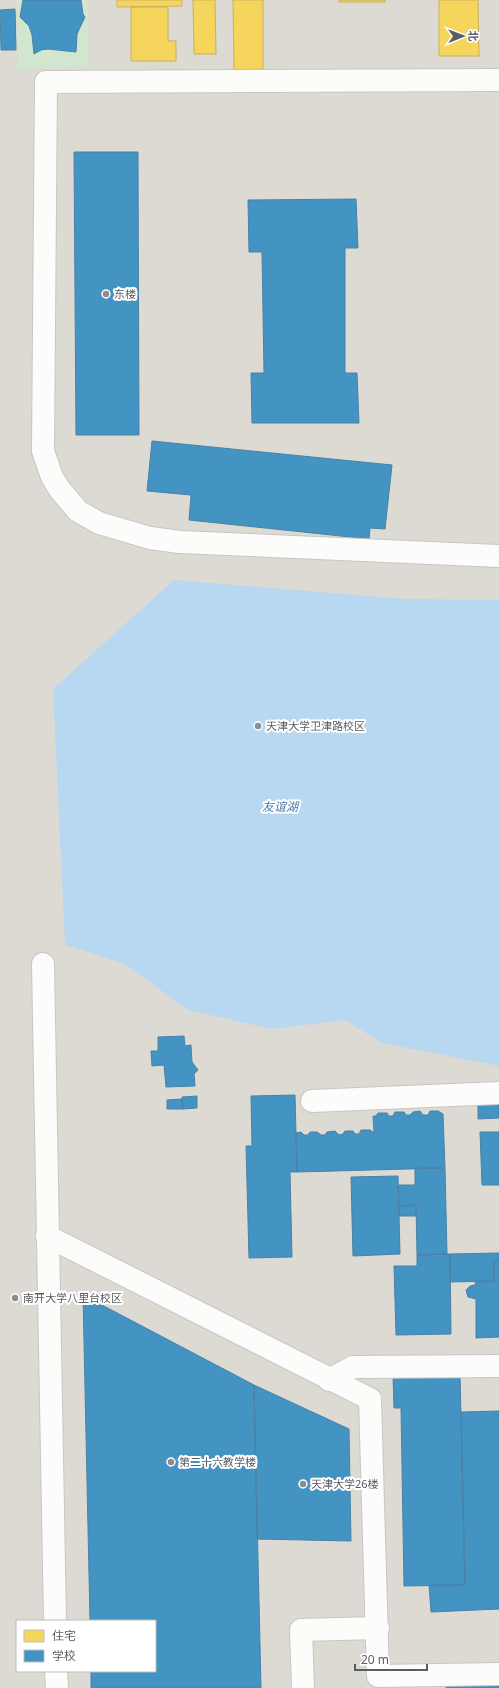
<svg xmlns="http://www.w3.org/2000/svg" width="499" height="1688" viewBox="0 0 499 1688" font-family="'Noto Sans','Noto Sans SC',sans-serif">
  <rect width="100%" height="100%" fill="#e9e8e3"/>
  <!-- education -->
  <path fill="#dcdad3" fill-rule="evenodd" d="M0,0H499V1688H0ZM17,1621H155V1671H17Z"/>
  <!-- green -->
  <path fill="#d1e5cf" d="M17,0H88L89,68L18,69Z"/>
  <!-- water -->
  <path fill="#b8d8f2" d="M174,580L407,599L499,600V1066L382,1043L345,1020L272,1029L188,1010L125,964L65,945L53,689Z"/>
  <!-- homes -->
  <path fill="#f6d55c" stroke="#c7b15e" d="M117,0H182V6L117,7Z
    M193,0H215L216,54H194Z
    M233,0H263V69L234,70Z
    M339,0H385V2H339Z
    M439,0H478L479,56H439Z
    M131,7H168V41H176V61H131Z"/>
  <!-- schools -->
  <path fill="#4393c3" stroke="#4a82a6" d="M23,0H81L83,14L85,17L77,34L76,52L48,49L41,50L34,54L32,35L29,26L20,17Z
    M15,9L16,50H1L0,10Z
    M74,152H138L139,435H76Z
    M356,199L358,248H345V373H357L359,423H252L251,373H264L262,252H249L248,200Z
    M152,441L392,465L385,529L370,528L369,539L189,520L191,495L147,491Z
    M184,1036L185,1046L191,1045L192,1062L198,1070L194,1074L195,1086L166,1087L164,1065L152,1066L151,1051H158V1037Z
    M295,1095L297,1172H290L292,1257L249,1258L246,1146H252L251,1096Z
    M197,1096V1108L183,1109L182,1097Z
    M182,1099L183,1109H167V1100Z
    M478,1100H499V1118L478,1119Z
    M420,1111L423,1115H428L430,1111H438L443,1114L445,1168L297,1172L296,1133L301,1132L304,1135H308L310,1132H317L321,1135H325L327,1132L335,1131L339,1135L343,1134L345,1131H353L355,1134H359L361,1130H370L374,1133L373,1116H376L378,1113H387L389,1116H393L395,1112H404L406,1115H410L413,1112Z
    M480,1132H499V1185H482Z
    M415,1168H445L447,1254L417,1255L416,1205L399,1206L398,1185H415Z
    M398,1176L400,1254L353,1256L351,1177Z
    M416,1205V1216H399V1206Z
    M499,1253V1260H494V1281L450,1282V1254Z
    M450,1254L451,1334L396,1335L394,1266H417V1255Z
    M494,1260H499V1337L476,1338V1299L468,1297L466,1290L470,1286L475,1285L476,1281H494Z
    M83,1295L254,1385L261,1688H91V1671H155V1621H90Z
    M460,1374L465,1585L404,1586L401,1408H394L393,1375Z
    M254,1385L349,1429L351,1541L257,1539Z
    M499,1411V1609L431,1612L429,1585H465L461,1412Z
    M499,1684V1688H446V1685Z"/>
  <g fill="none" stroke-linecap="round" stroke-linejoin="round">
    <!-- minor casing -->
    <g stroke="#c6c7c6" stroke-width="24">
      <path id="minor" d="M499,80L46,82L43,451L52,477L60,490L78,511L99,523L150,538L180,542L499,556
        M43,964L55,1621
        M312,1101L499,1093
        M47,1236L370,1399L378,1676L499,1674
        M329,1380L353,1367L499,1366
        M56,1671L57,1688
        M303,1688L301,1630L378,1628"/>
    </g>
    <!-- minor -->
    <use href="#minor" stroke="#fcfcfb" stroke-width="22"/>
  </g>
  <!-- markers -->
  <g fill="#8b8d8e" stroke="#fff" stroke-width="1.5">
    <circle cx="106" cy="294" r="4"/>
    <circle cx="258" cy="726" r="4"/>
    <circle cx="15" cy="1298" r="4"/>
    <circle cx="171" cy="1462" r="4"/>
    <circle cx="303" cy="1484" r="4"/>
  </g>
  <g text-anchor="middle" stroke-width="4" stroke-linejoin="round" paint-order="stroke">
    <!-- poi labels -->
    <g font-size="11" fill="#595c61" stroke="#fff" text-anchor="start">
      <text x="114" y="298">东楼</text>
      <text x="266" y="730">天津大学卫津路校区</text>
      <text x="23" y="1302">南开大学八里台校区</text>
      <text x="179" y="1466">第二十六教学楼</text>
      <text x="311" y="1488">天津大学26楼</text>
    </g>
    <!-- water labels -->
    <g font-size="12" font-style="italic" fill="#4577b1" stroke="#fff">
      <text x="280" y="811">友谊湖</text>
    </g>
  </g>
  <!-- legend -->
  <rect x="16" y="1620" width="140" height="52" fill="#ffffff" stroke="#bdbec0"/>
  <rect x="24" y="1630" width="20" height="12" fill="#f6d55c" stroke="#bdbec0"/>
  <text x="52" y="1640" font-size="12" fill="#595c61">住宅</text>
  <rect x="24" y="1650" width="20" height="12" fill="#4393c3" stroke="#bdbec0"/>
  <text x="52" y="1660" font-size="12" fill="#595c61">学校</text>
  <!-- north arrow -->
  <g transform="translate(463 36) rotate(89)" stroke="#ffffff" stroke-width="3" paint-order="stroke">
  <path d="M0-3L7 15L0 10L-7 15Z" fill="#595c61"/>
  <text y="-6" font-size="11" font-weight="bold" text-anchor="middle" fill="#595c61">北</text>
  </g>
  <!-- scale -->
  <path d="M355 1664v6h72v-6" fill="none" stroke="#595c61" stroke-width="2"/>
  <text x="361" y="1664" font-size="12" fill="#595c61" stroke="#ffffff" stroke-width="3" paint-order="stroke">20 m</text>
</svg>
